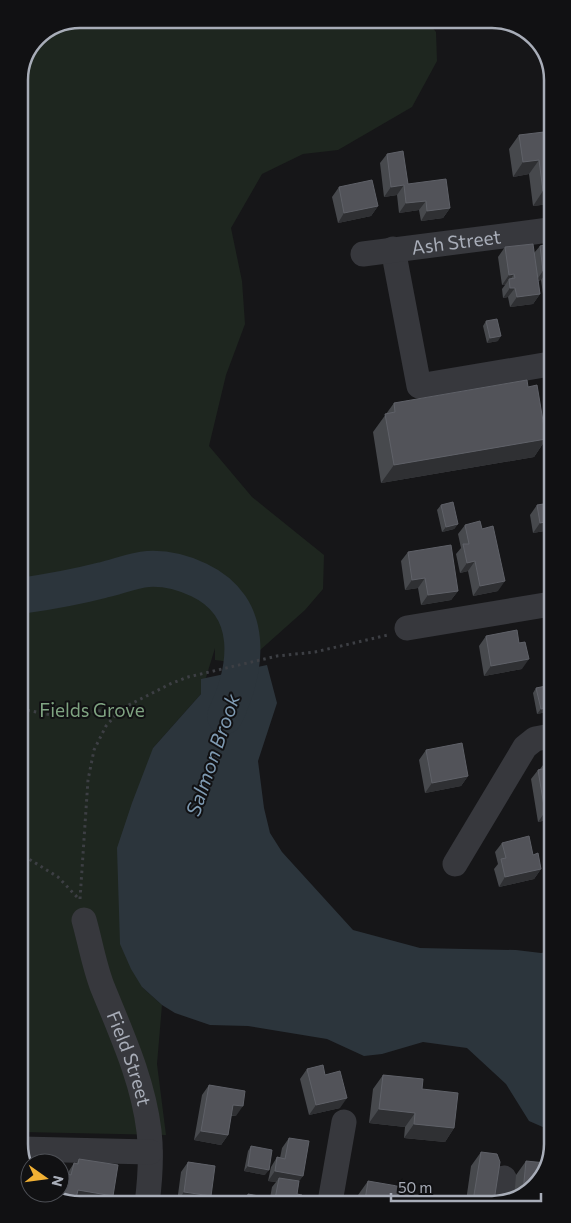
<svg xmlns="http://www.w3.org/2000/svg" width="571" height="1223" viewBox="0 0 571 1223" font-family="Commissioner,sans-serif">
  <rect width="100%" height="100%" fill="#161618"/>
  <!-- green -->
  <path fill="#1e261f" d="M79,19H425L436,32L437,61L412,107L338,150L303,154L262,174L231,228L242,281L245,324L226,375L209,446L252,497L324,555L323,589L305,610L249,660L230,662L215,660V648L201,694L153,748L142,987L162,1005L157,1064L166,1135L22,1132L19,75L37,36Z"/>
  <!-- water -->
  <path fill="#2c353c" d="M267,665L277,703L258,761L264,808L270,833L282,852L353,930L420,948L516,950L541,953L552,951V1131L529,1121L506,1084L467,1048L423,1042L382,1054L364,1056L327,1039L248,1026L210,1025L175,1013L162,1005L142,987L131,969L120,944L117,848L132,803L153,748L201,694V679Z"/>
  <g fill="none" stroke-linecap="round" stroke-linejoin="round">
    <!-- river -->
    <path stroke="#2c353c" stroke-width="36" d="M20,596C48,592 76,587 103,580C117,577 133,570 148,569C165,568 184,573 199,580C256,607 248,668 225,716"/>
    <!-- path -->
    <path stroke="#3d3f44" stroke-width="3" stroke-dasharray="2.5 4" stroke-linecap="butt" d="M21,709L52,715L121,709
      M24,856L58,877L78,898
      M80,899L88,780L94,750L106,726L121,709L170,684L188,677L277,656L315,652L388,635"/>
    <!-- minor -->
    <g stroke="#37383d" stroke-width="25">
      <path d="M393,249L419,386L550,364"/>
      <path id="s1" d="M363,254L549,230"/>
      <path d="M407,628L551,604"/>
      <path d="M455,864L525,747L535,739L551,736"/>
      <path id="s2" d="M84,920C90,941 94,965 102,986C121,1033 143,1080 149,1131C152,1155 150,1180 147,1204"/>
      <path d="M22,1149L150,1152"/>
      <path d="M502,1201L504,1178"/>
      <path d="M330,1202L344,1122"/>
    </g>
  </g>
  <!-- wall -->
  <path fill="#47494d" d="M519,135L545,141L549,204L533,206L529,174L513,177L509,149Z
    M387,154L408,184L450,208L443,218L421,221L419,210L399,213L397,195L384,197L380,163Z
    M339,187L378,206L371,216L338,223L332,197Z
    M549,244L550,293L543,294L541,280L538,281L540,294L533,304L510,307L508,297L503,298L502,289L505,285H502L498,257L505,247L534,253L540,246Z
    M486,321L498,341L487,343L483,326Z
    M550,322V334L548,324Z
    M528,387L546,439L534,457L381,483L373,432L394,403Z
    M441,505L458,524L454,529L442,532L437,510Z
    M537,505L550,530L533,533L530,515Z
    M465,525L498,591L473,596L468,571L460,573L456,554L461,548L458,534Z
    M550,539V558L548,543Z
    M408,552L458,591L451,600L421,605L418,588L405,590L401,561Z
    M486,636L519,643L522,669L484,676L479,646Z
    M551,685V711L537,714L533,693L536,688Z
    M426,750L468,776L461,786L425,793L419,760Z
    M551,760V819L538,822L531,779L538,770L540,769L546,761Z
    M502,843L533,855L541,869L534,879L499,887L494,869L498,864L495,852Z
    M307,1069L325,1075L340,1108L309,1115L300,1079Z
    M383,1075L422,1089L454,1128L445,1142L404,1138L405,1127L369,1123L373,1089Z
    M209,1085L236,1116H231L228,1135L221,1145L194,1140L202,1095Z
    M289,1138L299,1182L297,1194L300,1202L242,1203L248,1194L270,1198L272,1187L276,1182L268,1181L271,1167L277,1157L280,1158L282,1148Z
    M251,1146L265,1175L244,1171L248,1151Z
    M481,1152L494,1201H466L471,1166Z
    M79,1159L113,1196L107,1204H97L76,1200L75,1204L55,1197L56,1193H60V1180L64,1173L67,1174L74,1163L76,1164Z
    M526,1161L540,1180L514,1199L516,1175Z
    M188,1162L215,1166L177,1202L181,1172Z
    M368,1181L401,1202H357L358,1195Z"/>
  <!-- shaded-wall -->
  <path fill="#2f3033" d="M539,160L529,174L513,177L523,162Z
    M404,185L397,195L384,197L391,187Z
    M543,191H549V204L533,206Z
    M426,201L419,210L399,213L406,203Z
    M378,206L371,216L338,223L344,213Z
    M450,208L443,218L421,221L427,211Z
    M548,270L541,280L536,281L543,271Z
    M514,274L509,282V279L505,285H502L509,275Z
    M550,284V293L543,294Z
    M510,288H515L508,297L503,298Z
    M540,294L533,304L510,307L517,297Z
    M501,336L498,341L487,343L490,338Z
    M546,439L534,457L381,483L394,465Z
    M550,521V530L533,533L540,523Z
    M458,524L454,529L442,532L446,527Z
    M475,561L468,571L460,573L467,563Z
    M425,578L418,588L405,590L412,580Z
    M505,581L498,591L473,596L480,586Z
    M458,591L451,600L421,605L428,595Z
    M529,659L522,669L484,676L491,666Z
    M551,707V711L537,714L541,709Z
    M468,776L461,786L425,793L432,783Z
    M551,811V819L538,822L545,812Z
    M541,869L534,879L499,887L505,877Z
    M347,1098L340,1108L309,1115L316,1105Z
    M233,1105L243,1106L236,1116L226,1115Z
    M379,1109L415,1113L405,1127L369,1123Z
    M414,1124L454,1128L445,1142L404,1138Z
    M201,1131L228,1135L221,1145L194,1140Z
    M248,1166L269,1170L265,1175L244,1171Z
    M275,1171L303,1176L296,1186L279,1178L276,1182L268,1181Z
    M78,1190L113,1196L107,1204H97L71,1199Z
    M184,1192L211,1196L206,1203H187L177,1202Z"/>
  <!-- building -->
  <path fill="#525359" stroke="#5f6168" d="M544,132L545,141H549V191H543L539,160L523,162L519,135Z
    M403,151L408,184L446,179L450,208L427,211L426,201L406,203L404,185L391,187L387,154Z
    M372,180L378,206L344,213L339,187Z
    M533,244L540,294L517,297L515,288H510L509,279L515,278L514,274L509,275L505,247Z
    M549,244L550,283L548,270L543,271L540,246Z
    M497,319L501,336L490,338L486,321Z
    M527,380L528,387L537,385L546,439L394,465L385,414L395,412L394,403Z
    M453,502L458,524L446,527L441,505Z
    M550,503V521L540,523L537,505Z
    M480,521L482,529L493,526L505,581L480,586L475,561L467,563L463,544H469L465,525Z
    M451,545L458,591L428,595L425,578L412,580L408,552Z
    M517,630L519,643L525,642L529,659L491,666L486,636Z
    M551,685V707L541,709L536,688Z
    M462,743L468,776L432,783L426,750Z
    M551,760V811L545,812L538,770L547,768L546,761Z
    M529,836L533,855L538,853L541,869L505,877L501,859L506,858L502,843Z
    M323,1065L325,1075L340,1071L347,1098L316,1105L307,1069Z
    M383,1075L423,1079L422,1089L458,1093L454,1128L414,1124L415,1113L379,1109Z
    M209,1085L245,1091L243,1106L233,1105L228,1135L201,1131Z
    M289,1138L309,1141L303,1176L275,1171L277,1157L285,1159Z
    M251,1146L272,1150L269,1170L248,1166Z
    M481,1152L497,1154L500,1162L494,1201H473Z
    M79,1159L118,1165L113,1196L78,1190L75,1203L70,1202L60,1199L64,1173L71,1175L74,1163L78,1164Z
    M526,1161L546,1163L540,1180L523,1192Z
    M188,1162L215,1166L211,1196L184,1192Z
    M279,1178L299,1181L297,1194L302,1195L300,1202L247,1203L248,1194L275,1199Z
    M368,1181L403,1187L401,1202H360V1199L365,1200Z"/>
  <g text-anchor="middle" stroke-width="4" stroke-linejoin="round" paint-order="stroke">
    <!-- street labels -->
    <g font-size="19" fill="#a8adb8" stroke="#111113">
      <text dy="7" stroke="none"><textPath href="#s1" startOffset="94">Ash Street</textPath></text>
      <text dy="7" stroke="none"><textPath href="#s2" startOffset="146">Field Street</textPath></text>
    </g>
    <!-- park labels -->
    <g font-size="19" fill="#7fa381" stroke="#111113">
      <text x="92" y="717">Fields Grove</text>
    </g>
    <!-- water labels -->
    <g font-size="20" font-style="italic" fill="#7f9bb3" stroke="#111113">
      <text transform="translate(213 755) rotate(-71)" y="7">Salmon Brook</text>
    </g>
  </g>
  <!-- crop -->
  <path d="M0 0H571V1223H0ZM80 28H492A52 52 0 0 1 544 80V1144A52 52 0 0 1 492 1196H80A52 52 0 0 1 28 1144V80A52 52 0 0 1 80 28Z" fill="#111113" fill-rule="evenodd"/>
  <path fill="none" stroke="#a8adb8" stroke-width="2.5" d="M80 28H492A52 52 0 0 1 544 80V1144A52 52 0 0 1 492 1196H80A52 52 0 0 1 28 1144V80A52 52 0 0 1 80 28Z"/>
  <!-- north arrow -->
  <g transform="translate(45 1178) rotate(104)"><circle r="24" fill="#111113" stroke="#4d4f55"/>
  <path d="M0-4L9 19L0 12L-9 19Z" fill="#f2b134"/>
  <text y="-8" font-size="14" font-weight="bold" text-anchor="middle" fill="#a8adb8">N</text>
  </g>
  <!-- scale -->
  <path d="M391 1193v8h150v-8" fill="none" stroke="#a8adb8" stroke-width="2.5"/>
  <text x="398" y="1193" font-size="15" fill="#a8adb8" stroke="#111113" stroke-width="4" paint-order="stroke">50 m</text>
</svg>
